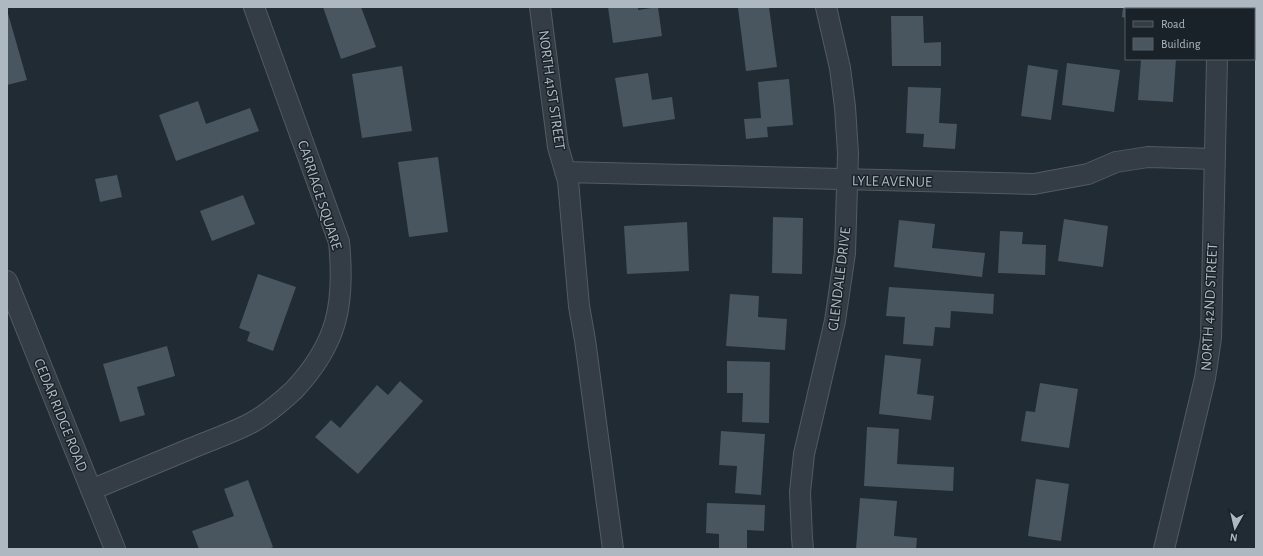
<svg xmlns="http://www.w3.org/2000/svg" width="1263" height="556" viewBox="0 0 1263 556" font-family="'Alegreya Sans',sans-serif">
  <rect width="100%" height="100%" fill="#212b34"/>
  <!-- building -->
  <path fill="#49555f" d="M323,7H361L376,47L341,59Z
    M608,7H638V10L658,7L662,36L613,43Z
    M747,7H769L777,67L746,71L738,8Z
    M1123,7H1171V9H1126V18L1122,17Z
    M7,10L27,80L7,85Z
    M891,16H923L924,43L941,42V66H892Z
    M1141,59H1176L1173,102L1138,100Z
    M1067,63L1120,70L1114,112L1062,105Z
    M1028,65L1058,70L1051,120L1021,116Z
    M402,66L412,131L362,138L352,74Z
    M648,73L652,100L672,97L675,119L623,127L615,78Z
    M789,79L793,125L767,127L768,137L746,139L744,119L761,118L758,82Z
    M908,87L941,88L939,123L957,124L955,149L923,147L924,134L906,133Z
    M198,101L206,124L250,108L259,131L176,161L159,115Z
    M438,157L448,232L409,237L398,162Z
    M117,175L122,197L100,202L95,179Z
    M243,195L255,224L212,241L200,211Z
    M773,217L803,218L802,274L772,273Z
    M1064,219L1108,226L1103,267L1058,261Z
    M899,220L935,224L932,248L985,253L982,277L894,267Z
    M687,222L689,271L627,274L624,226Z
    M1000,231L1023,232L1022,244L1046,245L1045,275L998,273Z
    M258,274L296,287L273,351L247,341L250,332L239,328Z
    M889,287L994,294L993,314L951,311L950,328L935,327L933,346L903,344L905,317L886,316Z
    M730,294L759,296L758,317L787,319L785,350L726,346Z
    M167,346L175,376L137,387L145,415L120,422L103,364Z
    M885,355L921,359L917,394L934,396L931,420L879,414Z
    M727,361L770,362L769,423L742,422L743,393H727Z
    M400,381L423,401L358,474L315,437L331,420L340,428L377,385L388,395Z
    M1040,383L1078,389L1069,448L1021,441L1026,411L1035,412Z
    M867,427L899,429L897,464L954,467L953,491L864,486Z
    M721,431L765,434L761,495L735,493L737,466L719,465Z
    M1036,479L1069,484L1061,541L1028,536Z
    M248,480L273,547L269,549H199L192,531L234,516L224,489Z
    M860,498L897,501L894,536L917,538L916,549H856Z
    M707,503L765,505L764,531L747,530V549H719V534L706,533Z"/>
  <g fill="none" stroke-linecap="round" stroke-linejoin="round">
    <!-- minor casing -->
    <g stroke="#525b62" stroke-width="22">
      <path id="minor" d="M540,7L558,147L568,181L579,306L585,340L613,549
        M1218,9V7
        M565,172L1034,184L1088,174L1116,162L1148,157L1214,159
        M7,281L115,549
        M91,490C124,476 158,462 192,448C211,440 232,433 251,423C266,415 281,402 294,390C338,343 345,304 339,242L254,7
        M803,549L802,538L800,492L804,454L835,321L845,253L848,153L845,107L840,68L826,7
        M1164,549L1205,378L1211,338L1217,59"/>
    </g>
    <!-- minor -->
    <use href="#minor" stroke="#343d45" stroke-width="20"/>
  </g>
  <g text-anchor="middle" stroke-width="3" stroke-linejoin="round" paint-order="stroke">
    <!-- street labels -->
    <g font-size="15" fill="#aeb8c1" stroke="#1a2229">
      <text transform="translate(552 90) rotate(82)" y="5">NORTH 41ST STREET</text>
      <text transform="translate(892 181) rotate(1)" y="5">LYLE AVENUE</text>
      <text transform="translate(320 195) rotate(72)" y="5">CARRIAGE SQUARE</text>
      <text transform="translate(839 279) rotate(-83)" y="5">GLENDALE DRIVE</text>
      <text transform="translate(1209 307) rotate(-87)" y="5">NORTH 42ND STREET</text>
      <text transform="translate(61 415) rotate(68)" y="5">CEDAR RIDGE ROAD</text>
    </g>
  </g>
  <!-- border -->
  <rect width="1263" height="556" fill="none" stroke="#aeb8c1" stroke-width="16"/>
  <!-- legend -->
  <rect x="1125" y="8" width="130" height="52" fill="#1a2229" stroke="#555e66"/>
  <rect x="1133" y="21" width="20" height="6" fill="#343d45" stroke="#555e66"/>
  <text x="1161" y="28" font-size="12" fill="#aeb8c1">Road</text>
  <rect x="1133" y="38" width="20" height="12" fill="#49555f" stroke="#555e66"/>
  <text x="1161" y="48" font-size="12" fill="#aeb8c1">Building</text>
  <!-- north arrow -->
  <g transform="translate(1235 528) rotate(188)" stroke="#1a2229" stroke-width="3" paint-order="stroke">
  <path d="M0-3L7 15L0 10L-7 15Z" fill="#aeb8c1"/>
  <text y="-6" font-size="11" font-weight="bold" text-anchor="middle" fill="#aeb8c1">N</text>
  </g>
</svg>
